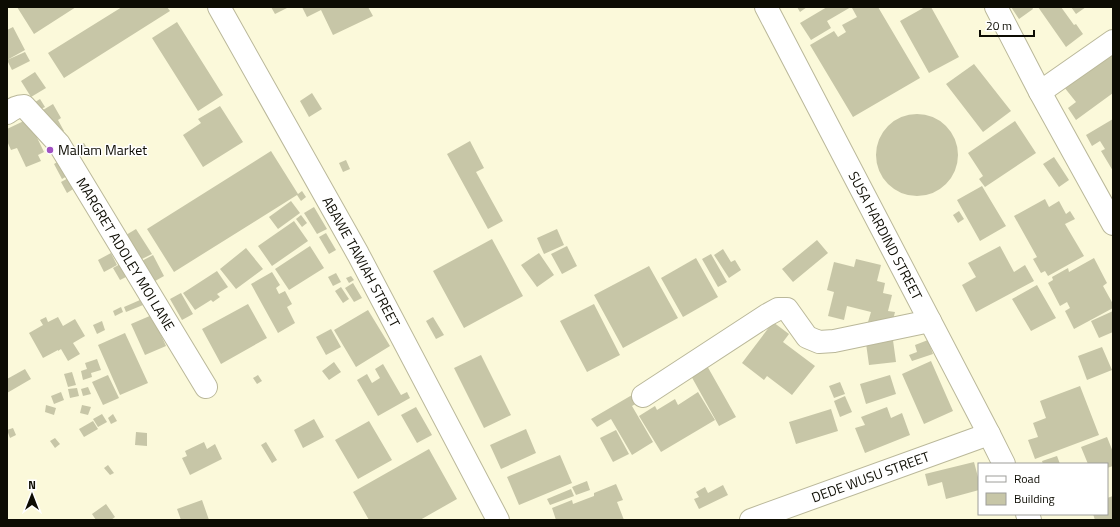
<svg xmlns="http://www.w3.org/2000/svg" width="1120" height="527" viewBox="0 0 1120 527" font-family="'Titillium Web',sans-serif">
  <rect width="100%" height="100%" fill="#fbf9da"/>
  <!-- building -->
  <path fill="#c7c6a7" d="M17,7H76L34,34Z
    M122,7H167L170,11L64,78L48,53Z
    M271,7H289L275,14Z
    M302,7H368L373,16L333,35L321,10L307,17Z
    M797,7H807L800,12Z
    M827,7H851L827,21L831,28L811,40L800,23Z
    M853,7H878L920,78L853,117L810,45L834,31L838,37L846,32L842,25L857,17L852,8Z
    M925,7H931L959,57L929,73L900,21Z
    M1011,7H1032L1033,9L1019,19Z
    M1038,7H1061L1074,25L1076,24L1083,34L1066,47Z
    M1071,7H1086L1076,14Z
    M177,22L223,95L198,111L152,38Z
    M13,27L25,50L7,60V30Z
    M25,52L30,61L12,70L7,60Z
    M1113,52V93L1076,120L1068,108L1076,102L1064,87Z
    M974,64L1011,111L983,132L946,84Z
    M35,72L46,88L31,97L21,81Z
    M312,93L322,109L309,117L300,101Z
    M40,99L45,107L37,111L32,104Z
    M53,104L61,118L58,120L64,131L55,137L38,113Z
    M220,106L243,142L203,167L183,135L201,123L198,119Z
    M876 155a41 41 0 1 1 82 0a41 41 0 1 1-82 0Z
    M28,119L44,152L38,155L41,161L26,167L17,148L11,150L7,141V129Z
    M1113,119V171L1101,151L1105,149L1100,141L1092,146L1086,135Z
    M1015,121L1036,153L985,187L979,179L983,176L968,153Z
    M470,141L484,168L476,172L503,221L488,229L447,154Z
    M84,143L89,151L79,157L74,149Z
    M271,151L298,194L302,191L306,197L301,201L297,195L174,272L147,229Z
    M66,157L74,172L62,179L54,164Z
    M1054,157L1069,180L1059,187L1043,164Z
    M346,160L350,169L343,172L339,163Z
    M72,176L78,186L67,193L61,182Z
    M982,186L1006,226L980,241L957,200Z
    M1045,199L1049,207L1059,201L1066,214L1070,211L1075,219L1065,224L1084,256L1048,276L1045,271L1041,273L1033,259L1037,257L1014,216Z
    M291,201L300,213L278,229L269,217Z
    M314,207L327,229L317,234L304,213Z
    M959,211L964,219L958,223L953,215Z
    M301,215L307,223L302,227L296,219Z
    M294,221L308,241L272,266L258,246Z
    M136,229L152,254L136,262L126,235Z
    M557,229L564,245L544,254L537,238Z
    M326,233L336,250L329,254L319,237Z
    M492,239L523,296L464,328L433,271Z
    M817,240L828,253L793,282L782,269Z
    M310,246L324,268L289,290L275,269Z
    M567,246L577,266L562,274L551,254Z
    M1000,246L1014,272L1025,265L1034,281L976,312L962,285L976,277L968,263Z
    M246,248L263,269L236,289L220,269Z
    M723,249L731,262L735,260L741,270L729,278L714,255Z
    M111,253L117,265L104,272L98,260Z
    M539,253L554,275L537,287L521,265Z
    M711,254L727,282L718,287L702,259Z
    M153,255L164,276L148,285L136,264Z
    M696,258L718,297L683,317L661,278Z
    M1094,258L1107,283L1103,286L1113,304V308L1074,329L1065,311L1070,308L1067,302L1060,306L1048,283L1053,280L1052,277L1068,268L1069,272Z
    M856,259L881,265L877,281L885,283L883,293L892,295L888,311L895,312L893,320L868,322L871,312L847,306L844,320L828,316L834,292L827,290L834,262L854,267Z
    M122,263L130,275L120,280L113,268Z
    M649,266L678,318L623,348L594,295Z
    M217,271L228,287L217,294L220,297L213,302L211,300L195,310L183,293Z
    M272,272L280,285L276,288L279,294L285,291L292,304L287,307L295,323L278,333L251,284Z
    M336,273L341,282L333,286L328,277Z
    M351,276L354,280L349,283L346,278Z
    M353,283L362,298L354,302L345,288Z
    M1037,285L1056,318L1031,331L1012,299Z
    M341,287L349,299L343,303L335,291Z
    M181,293L193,314L182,320L170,299Z
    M140,300L143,305L126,312L124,307Z
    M248,304L267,338L221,364L202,329Z
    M594,304L620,355L587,372L560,321Z
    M121,307L123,312L115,316L113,311Z
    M368,310L390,346L356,367L334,330Z
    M1113,311V332L1099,338L1091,321Z
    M152,315L166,346L145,355L131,324Z
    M46,317L48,322L58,317L63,326L75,319L85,336L73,343L80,354L68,361L61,349L58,351V350L43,358L29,333L43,325L40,320Z
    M433,317L444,335L436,339L426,321Z
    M102,321L105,330L97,334L93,325Z
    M773,322L789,334L783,342L815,366L792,395L767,376L764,380L742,363Z
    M331,329L341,347L326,355L316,337Z
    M125,333L148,383L120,395L98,345Z
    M892,333L896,362L869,365L865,336Z
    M928,340L933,354L912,361L909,355L917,352L915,345Z
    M1102,347L1112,370L1087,380L1078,356Z
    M481,355L511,415L484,428L454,368Z
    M97,359L101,370L91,373L92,377L83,380L81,371L87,369L85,363Z
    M931,361L953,411L924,424L902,374Z
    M334,362L341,372L329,380L322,371Z
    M383,364L401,395L407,392L410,398L378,416L357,380L367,374L372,383L380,378L375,369Z
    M706,364L736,417L719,426L690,374Z
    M25,369L31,379L7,393V379Z
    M72,372L76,385L68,387L64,374Z
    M108,375L119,398L103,405L92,382Z
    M258,375L262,381L257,384L253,378Z
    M890,375L896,394L866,404L860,384Z
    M840,382L845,394L834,398L829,386Z
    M1080,386L1099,435L1035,459L1028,440L1038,437L1033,423L1046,418L1040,401Z
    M88,387L91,394L83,396L81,389Z
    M77,388L79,396L70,398L68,389Z
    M61,392L64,400L54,404L51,396Z
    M698,392L715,420L661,452L639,416L655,406L657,410L675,399L678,405Z
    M632,395L637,403L632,406L653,442L632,455L611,419L597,427L591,419Z
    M845,396L852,412L840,417L834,401Z
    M46,405L56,408L54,415L45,412Z
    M82,405L91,407L88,415L80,413Z
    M416,407L432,435L417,443L401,415Z
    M887,407L891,418L902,413L910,435L865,453L855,428L865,425L861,417Z
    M831,409L838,431L796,444L789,422Z
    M102,414L107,422L98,427L93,419Z
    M113,414L117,421L111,424L108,418Z
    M314,419L324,437L303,448L294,430Z
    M93,421L98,429L84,437L79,429Z
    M369,421L392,460L358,479L335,440Z
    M13,428L16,435L10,438L7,430Z
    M526,429L536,453L501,469L490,445Z
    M616,430L629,454L613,462L600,438Z
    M136,432L147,433V446L135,445Z
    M1107,437L1113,452V466L1107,468V464H1088L1081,447Z
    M55,438L60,444L55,448L50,441Z
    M204,442L207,449L215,444L222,459L190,475L182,458L187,456L185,451Z
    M266,442L277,460L272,463L261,445Z
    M429,449L457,499L420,520H369L353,492Z
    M560,455L572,483L519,505L507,477Z
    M1057,456L1060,464H1043L1042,461Z
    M974,462L979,481V490L946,499L942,482L928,486L925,474Z
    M108,465L114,473L110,475L104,468Z
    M587,481L590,490L576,495L572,487Z
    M616,484L623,500L617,502L624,520H556L552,508L572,500L573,504L594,496V493Z
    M723,485L728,495L699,509L694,499L699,497L696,492L705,487L708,493Z
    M571,489L574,496L550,505L547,499Z
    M1113,496V520H1095L1093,514H1107V498Z
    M202,500L209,520H181L177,509Z
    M106,504L115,517L111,520H96L92,514Z"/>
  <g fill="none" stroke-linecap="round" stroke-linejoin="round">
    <!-- minor casing -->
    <g stroke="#bab89a" stroke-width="24">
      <g id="minor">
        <path id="s1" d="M219,7L358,254L498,520"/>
        <path id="s2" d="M766,7L989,434L1004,464"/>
        <path d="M996,7L1040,92L1113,224"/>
        <path d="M1040,92L1113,41"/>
        <path id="s3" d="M7,113C13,109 17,106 24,106L59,144L206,387"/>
        <path d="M643,396L767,315L778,309H787L807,337L819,342L834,341L930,321"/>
        <path d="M1027,514L1030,520"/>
        <path id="s4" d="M751,520L989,434"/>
      </g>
    </g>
    <!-- minor -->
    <use href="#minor" stroke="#fff" stroke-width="22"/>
  </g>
  <!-- markers -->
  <circle fill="#a051c2" stroke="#fff" stroke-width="1.5" cx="50" cy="150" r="4"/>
  <g text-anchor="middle" stroke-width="3" stroke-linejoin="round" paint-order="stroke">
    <!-- poi labels -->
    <g font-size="14" fill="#0d0c03" stroke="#fff" text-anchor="start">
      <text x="58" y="155">Mallam Market</text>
    </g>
    <!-- street labels -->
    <g font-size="14" fill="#0d0c03" stroke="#fff">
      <text dy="5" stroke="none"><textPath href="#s2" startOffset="258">SUSA HARDIND STREET</textPath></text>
      <text dy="5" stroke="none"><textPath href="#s3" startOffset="199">MARGRET ADOLEY MOI LANE</textPath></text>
      <text dy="5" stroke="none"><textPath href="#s1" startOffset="292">ABAWE TAWIAH STREET</textPath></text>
      <text dy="5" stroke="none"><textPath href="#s4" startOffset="127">DEDE WUSU STREET</textPath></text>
    </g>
  </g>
  <!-- border -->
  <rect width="1120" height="527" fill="none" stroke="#0d0c03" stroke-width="16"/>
  <!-- legend -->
  <rect x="978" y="463" width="130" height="52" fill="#ffffff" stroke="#9e9e9a"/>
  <rect x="986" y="476" width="20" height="6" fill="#ffffff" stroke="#9e9e9a"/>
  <text x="1014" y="483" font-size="12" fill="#0d0c03">Road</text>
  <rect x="986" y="493" width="20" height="12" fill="#c7c6a7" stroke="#9e9e9a"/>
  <text x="1014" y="503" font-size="12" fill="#0d0c03">Building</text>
  <!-- north arrow -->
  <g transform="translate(32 495)" stroke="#ffffff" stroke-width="3" paint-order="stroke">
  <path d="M0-3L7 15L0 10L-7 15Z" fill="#0d0c03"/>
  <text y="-6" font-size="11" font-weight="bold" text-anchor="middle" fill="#0d0c03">N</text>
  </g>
  <!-- scale -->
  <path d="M980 30v6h54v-6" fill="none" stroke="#0d0c03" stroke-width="2"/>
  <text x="986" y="30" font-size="12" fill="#0d0c03" stroke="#ffffff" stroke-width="3" paint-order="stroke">20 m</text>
</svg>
